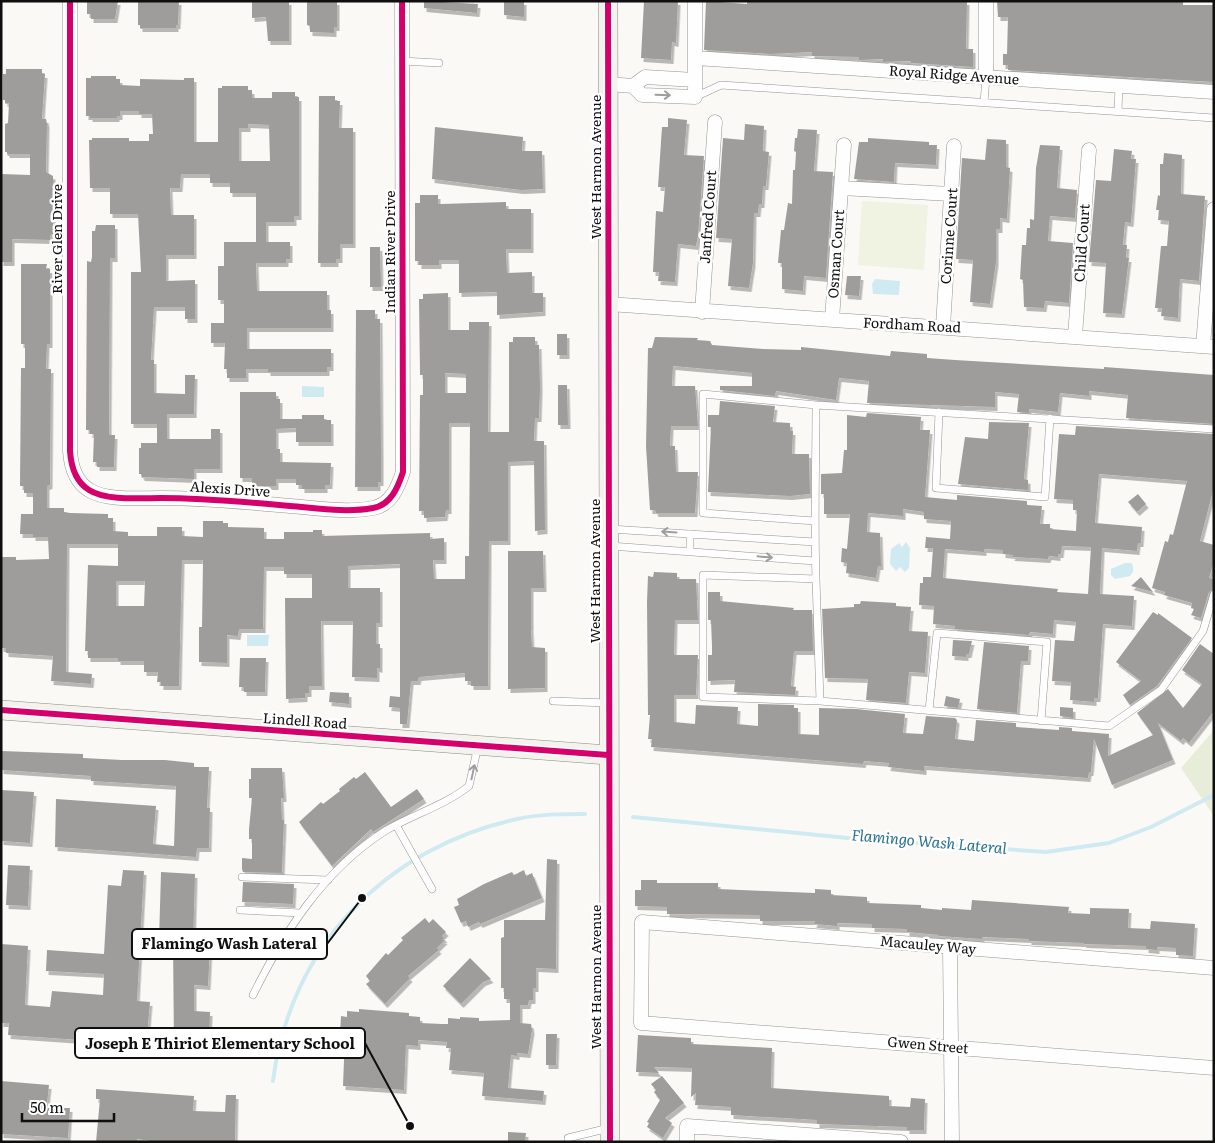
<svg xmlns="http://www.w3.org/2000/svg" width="1215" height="1143" viewBox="0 0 1215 1143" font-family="Literata,serif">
  <defs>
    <filter id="shadow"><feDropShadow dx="2.5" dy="4" stdDeviation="0" flood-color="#0004"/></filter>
  </defs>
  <rect width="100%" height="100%" fill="#fbf9f6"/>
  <!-- green -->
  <path fill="#e8edd9" d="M1214,730V816L1181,768Z"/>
  <!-- pitch -->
  <path fill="#f0f2e2" d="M862,201L928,205L924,270L858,265Z"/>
  <!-- water -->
  <path fill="#d0eaf1" d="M875,279L900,281L899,295L873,294L872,284Z
    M302,386L324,387V397H302Z
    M906,542L910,548L909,568L905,572L900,567L896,571L890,564L891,549L899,543L902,547Z
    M1125,563H1131L1133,566V572L1130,576L1115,579L1111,575V569Z
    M247,635H269L268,646H247Z"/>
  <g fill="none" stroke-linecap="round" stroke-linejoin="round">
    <!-- stream -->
    <path stroke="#d0eaf1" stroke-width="4" d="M633,817L858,839L1046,852L1109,843L1151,827L1214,795
      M273,1081C290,947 385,848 517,819C539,814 562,814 585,814"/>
  </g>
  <!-- building -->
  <path fill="#9f9d9b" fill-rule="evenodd" filter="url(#shadow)" d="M87,1H118L115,19H91V14H87Z
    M138,1H179L178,25H176V28H140V25H138Z
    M252,1H289V41H268L266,17L252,18Z
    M307,1H337V27H334V33L310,32V26L307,25Z
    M424,1L478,4L477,13L424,8Z
    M504,1H524V17L504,15Z
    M644,1H678L676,43L672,42L671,60L641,58Z
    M706,1L747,4V1H967L966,49H973V67L911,63V61L883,62V59L859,60V57L812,56V52L771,54L704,50Z
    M997,1H1183V5H1214V82L1008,70V65H1003V54H1007L1008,17H998Z
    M6,69H42V74H45L42,119H46L47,124L46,172L53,176V234L50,235V240L12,239V262H1V174L30,175V154H7V152H5V124L8,123L9,103H5V100H3V74H6Z
    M91,76H116V79H120V85L140,86V79L184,80V78H194V142H218V88H222V86H248V90H252V98H272V92H295V97H299V216H294V222H266V242H290V259H286V263H256L257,291H327V310H331V328H247V349H331V367H327V372H268V369H246V378H227V369H224L225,343H211V323H224V300H218V266H224V242H256V193H230V183H210V174H181L180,188H170L171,215H194V255H166V281L195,280V319H185V307H154L151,360H154V393L185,394V375H195L194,414H167V439H211V429H220V469H194V479L142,477L141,474H139V448H141V443H157V424H131V272H141L138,214H110V188H90L89,140H92V138H129V141H149V134H153L152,114H139V111H120V116H117V118H90V116H86V78H91ZM248,124L269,125L270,161H239V128H248Z
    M319,96H335V101H340L339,128H353V244H340V259H336V263H318Z
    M668,118L687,120L684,155L704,156L698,236L696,246L678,244L675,282L658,281L659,272H653L656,211L663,212L665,187H658L662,127H668Z
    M745,124L764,126L763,151L769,152L766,186H763L762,204H759L758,213H754L753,263L749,288L728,286L732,239L716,238L723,138L744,140Z
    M435,127L523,137L522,151H542L543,189L521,190L432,179Z
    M798,129L817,130L814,171L833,172L826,278L804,276L803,291L782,289V263H778L781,230H784L788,203L792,204L793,170H795L796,152L794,151L795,138H797Z
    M868,138L929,142V145H937L936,165L895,163L894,182L854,179L859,142H868Z
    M987,139L1006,140V167L1010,168L1007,219L1000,218V229H996V262L990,304L970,302L973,260L956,259L962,158L985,160Z
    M1040,145L1060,146L1057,188L1077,190L1075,218L1050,216L1048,241L1073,243L1069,303L1045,301L1044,308L1024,307L1023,280L1020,279L1022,245H1026L1027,228H1030V219L1034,220L1036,168Z
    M1114,149L1132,151L1131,159H1136L1131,223L1125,222L1123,245H1127L1126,258H1129L1122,314L1103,313L1106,263L1089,262L1096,180L1111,181Z
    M1164,153L1182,155L1181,194L1205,196L1199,281L1180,279L1178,318L1161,316L1162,308H1155L1161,246H1167L1169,221L1158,220L1159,210H1156L1158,195L1160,196V164H1163Z
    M420,195H438V204H441L506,202V209H531V249H506L507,273L532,272V293H543V312L497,315V292L459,293V260H439V265H419V261H415V203H420Z
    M96,225H115V258H110L109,435H115L114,467H97V462H93L94,434H90V430H86L87,261L91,262L92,257V231H95Z
    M370,247H380L381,287H370Z
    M21,264H47L46,269H50V344H47L46,369H51L50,485L47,486V508H64V512L70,513L108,514V518H113V531L128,532V536H157V527H182V536L203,537V521H223V523H228V527L264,528V539H284V532H313V530H322V536L430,533V539L444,538V560H433L434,579H465V556H469L470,423H449V510H446L445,517L424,518V511H419L420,395H423V375H420L419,299H423V294L448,293V330H469V322H489L488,432H509V342H513V337H535V345H539L540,388L539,418H535L534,441H544L545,530L535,531L534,461L508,462V541H489L488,686H471V681H465V673L419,677L418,681H411L407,724H400V708L389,707L390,696L400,697V564L348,566V588H380V623H376V644H380V669L377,668V678L352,677L353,621H321L322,686H309V693H305V698L286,699L285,598H312V574H284V567H264L263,629H239L238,636L227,635V663L199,662V627H202L203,560H182L179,686H161V682H157L158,672H144V661H118V658H88V651H85L88,565L118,566V544H67L66,672L92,674L91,684L51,681L53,656L6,653V648H1V557H16V560L49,559L48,537H33V534H20L21,514H33V493H24V486H20L21,368H25V344H21ZM445,373L466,374V393H445ZM116,581H145L144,606H116Z
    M847,276H861L859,296L845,295Z
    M356,310H375V319H380L381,454V482H378V487H355Z
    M557,334H567V355H557Z
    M655,337L698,338L697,340L710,341L712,345L763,349L801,350V347L890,356L891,351L927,354V358L955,360L1104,369V367L1214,375V424L1126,418L1128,395L1089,391V396L1060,393L1058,412L1029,409V413L1017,412L1019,394L995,392V407L867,403L869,381L839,378L836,400L776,391L775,396L720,390V386H752V373L673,366L672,386H695L698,426H671L670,446H675L676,472H698L695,513H656L655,510H650L646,446L648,348H652Z
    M558,385H567L568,425H558Z
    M240,392H276V399H280V419H302V415H324V420H331V442H296V428L276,429V449H280V462L331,463L330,485H325V489H302V485H296V479H276V486H252V478H240Z
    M720,401L775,406L773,422L790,423V431H793L792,454H809L810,494L790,496L708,492L711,427H708V415H719Z
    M867,413L921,417L920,430H930L925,497L957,500V495L1027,501V505L1042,506L1040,524H1050V529L1076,531L1077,510H1073V500L1054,499L1059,434L1075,435L1076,426L1214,434V487L1200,541L1214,545V562L1209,578L1214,579V589L1209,592L1201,618L1191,615L1194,609L1191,608L1192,603L1164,595L1165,592L1152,588L1165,541L1168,542L1170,534L1173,535L1187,481L1099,474L1095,523L1142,527L1141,543H1138L1137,551L1102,548L1100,594L1134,596L1132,626L1103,624L1098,698H1094V702L1070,700L1071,682L1052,681L1055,640L1074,641L1076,622L1054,620L1053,634L1030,632L1029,635L954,629L955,626L933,624L934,606L919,605L920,583H923V577H931L933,548H925L926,537L950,539L951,521L924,519V512L903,509V516L868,513L867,532L880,533L881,566H878L876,578L846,573L847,563L841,562L842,548L847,549L850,514H824V494H821V474L842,473L844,450H847V415L866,417ZM1062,546L1091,547L1088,594L1057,592L1058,589L943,578L945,549L984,552V549L1003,550V554L1013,555L1012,557L1048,559L1049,556L1058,557V554H1061Z
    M989,422L1029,423L1024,479L1028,480V490L958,484L965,437L988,439Z
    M1138,494L1146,504L1137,512L1128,502Z
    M508,551H543L544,588H531V630L532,647L545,648V688L508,689Z
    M654,572L677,573V579H696L698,620H675L674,655H698L696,695H674V722L695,724L696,705L738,707L737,724L758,726V704L794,705V708H798V734L819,735V708L856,709L905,714L903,733L923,734L926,716L955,718L957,720L955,739L974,741L976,720L1016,723V727L1059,730V727L1072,728V731L1109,734L1108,756L1153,735L1137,713L1168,689L1183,708L1202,684L1182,670L1200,644L1214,654V711L1189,743L1183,738L1181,741L1158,723L1173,760L1112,785L1094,739L1091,772H1089L1088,778L924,766V771L888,767L889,763L864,761L863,764L651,747L652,739H648L650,715H648L647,602L648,576L653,577Z
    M1141,577L1153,592L1131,586Z
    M708,592H720V601L794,608L793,610H812L813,651H794L791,686L796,687L795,695L734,692L735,680L708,681V655H712V646L711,620H708Z
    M861,601L896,603V606L911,607L909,631L928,632L925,673L909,672L906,703L866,700L868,679L825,678L822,609L854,607V604H860Z
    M1153,612L1158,615V613L1192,638L1157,686L1130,705L1123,695L1141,681L1116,662Z
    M953,640L972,641L969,654H966V657L952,656Z
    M984,642L1029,646L1028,661H1021L1017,713L977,709Z
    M240,658H266L265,692H244V687H239Z
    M330,692L349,693V704L329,702Z
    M946,696L960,699L958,708L944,706Z
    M1060,707L1073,708V718L1060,716Z
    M1,751L83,754V758L122,760H165L194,763V767H209L207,808H210L209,848H197L196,857L55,847L56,799L156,806L153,844L174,846L176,786L91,781V776L1,770Z
    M251,768H282L284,798H281L282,820H284L282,873L243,872L242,869V858L252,859V839H249V829L252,798H249V779H251Z
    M365,772L391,807L417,789L424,799L373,832L371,829L332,866L299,822L321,802L323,804L340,791L339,789L354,777L356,779Z
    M1,790L34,792L30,843L1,841Z
    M547,859L557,860L556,969L536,968V988H533V1000H529L528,1005H520V1023L531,1024L532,1030L528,1054L517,1053V1056L511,1055L508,1088L544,1091L543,1101L482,1096L484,1073L449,1070L451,1048H446L447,1042L418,1040V1046L406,1045L404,1090L343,1086L345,1034H340L341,1016L347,1017V1011L359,1012V1009L409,1013V1016L420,1017V1023L442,1024H448V1018L460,1019V1017L479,1018V1021L510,1020V999H504V988H501V938L504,937V920H545Z
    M8,865L30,866L28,906L6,905Z
    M123,870L144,871L137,1001L150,1002L147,1037L94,1033V1041L8,1035L9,1023H1V944L28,946L25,1005L50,1007L52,991L103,995L104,974L46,971L47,950L104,954L108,885L121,886Z
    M524,870L526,876L532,873L542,898L480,924L479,922L468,927L466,921L461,923L454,907L459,905L457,899L484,884L512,872L514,875Z
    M161,872L195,874L193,945L210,946L208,986L194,985V1011L210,1012L209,1042L193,1041L192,1049L174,1047L173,941H159Z
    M641,880H657V883H718V889L815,893V889L831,890V895L867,897V903L921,905V908L942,910V908L971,910L972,900L1069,907L1068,913L1090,914V908L1129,909L1128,928L1150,929L1151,921L1195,924L1193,956L1176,955V948L1157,947V950L1146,949V946L1084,944V943L1029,941V939L982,937V939L939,936V935L907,932V929L872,928V924L837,923V926L814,924L815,921H760V915L667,914V907L635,906V890H641Z
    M243,882L294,884L293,904L242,902Z
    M425,918L429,923L433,919L446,932L442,936L445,939L441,940H445L437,948L439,950L408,976L410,978L385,1004L366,984L370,981L366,976L386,953L388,955L403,940L401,938Z
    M470,958L491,979L483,982L461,1004L443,986Z
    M546,1034H557L556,1065H546Z
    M638,1035L691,1038V1044L772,1048L771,1088L889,1096V1106L910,1107L911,1098L925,1099L924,1130H907V1127L817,1124V1120L731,1115V1107L695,1105L696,1093L691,1097L692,1068L654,1067L659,1073L636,1072Z
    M662,1076L684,1103L665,1118L672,1123L663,1138L647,1127L649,1123L647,1122L660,1100L654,1092L656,1090L651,1084Z
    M1,1081L49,1085L47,1104L64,1105V1108H70L68,1138L1,1134Z
    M96,1089L194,1096L193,1111L225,1112L226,1095H236L235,1142H158L137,1139V1142H96L100,1099H96Z
    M508,1132L526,1133L525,1142H508Z"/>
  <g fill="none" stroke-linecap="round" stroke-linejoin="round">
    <!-- lane casing -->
    <g stroke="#959493" stroke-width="8">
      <path id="lane" d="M402,61L439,63
        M695,97L721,85L1214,118
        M984,103L986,77
        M1118,111L1119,86
        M816,405L1214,429
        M939,412L936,488L1045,497L1050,418
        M815,521L703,513V394L816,405C816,463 814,521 816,579L820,701L703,697V575L816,579
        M610,529L815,542
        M610,546L815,561
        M690,552V534
        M553,701L608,703
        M820,701L1109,726L1161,690L1203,631L1214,594
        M929,710L937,633L1047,642L1041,721
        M396,825L432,889
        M242,877L328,880
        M240,910L301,913
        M253,995C284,932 324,870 385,831C411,815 444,806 469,786L478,746
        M568,1142V1138L609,1128"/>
    </g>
    <!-- street casing -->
    <g stroke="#959493" stroke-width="15">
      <path id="street" d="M70,1V451C71,466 76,482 89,490C106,501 141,498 161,498C204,498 246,502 290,506C316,508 346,513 373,508C391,505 398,487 403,472L402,1
        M986,1V77
        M695,58L1214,92
        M608,84L633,86L642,95L695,97V1
        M633,86L645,77L695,80
        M841,188L951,194
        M609,304L1214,347
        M702,312L715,122
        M832,320L844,145
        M943,327L954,146
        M1075,336L1089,150
        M1203,346L1214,209
        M950,947L952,1142
        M1214,968L642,922L641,1023L1214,1068
        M687,1142V1126L901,1142"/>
    </g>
    <!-- secondary casing -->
    <g stroke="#8c8b8a" stroke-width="20">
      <path id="secondary" d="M608,1L610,1142
        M1,710L608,755"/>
    </g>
    <!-- lane -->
    <use href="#lane" stroke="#fefefe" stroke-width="7"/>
    <!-- street -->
    <use href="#street" stroke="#fefefe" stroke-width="14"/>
    <!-- secondary -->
    <use href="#secondary" stroke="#f4f2ec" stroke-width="19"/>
    <!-- cycleway casing -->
    <g stroke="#fff" stroke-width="9">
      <path id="cycleway" d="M70,1V451C71,466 76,482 89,490C106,501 141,498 161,498C204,498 246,502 290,506C316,508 346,513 373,508C391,505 398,487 403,472L402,1
        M608,1L610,1142
        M1,710L608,755"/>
    </g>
    <!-- cycleway -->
    <use href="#cycleway" stroke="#d6006c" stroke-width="6"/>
  </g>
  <!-- one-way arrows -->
  <defs><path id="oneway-shaft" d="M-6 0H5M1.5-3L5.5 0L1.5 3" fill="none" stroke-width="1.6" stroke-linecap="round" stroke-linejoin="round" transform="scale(1.25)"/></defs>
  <g stroke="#9e9e9e">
    <use href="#oneway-shaft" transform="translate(663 95) rotate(2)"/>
    <use href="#oneway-shaft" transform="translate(669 532) rotate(-176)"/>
    <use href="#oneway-shaft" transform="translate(765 557) rotate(5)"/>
    <use href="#oneway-shaft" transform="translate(473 772) rotate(-78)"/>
  </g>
  <g text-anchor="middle" stroke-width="5" stroke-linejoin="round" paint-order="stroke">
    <!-- street labels -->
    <g font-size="14" fill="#0f0f0f" stroke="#fff">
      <text transform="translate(954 75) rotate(4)" y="5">Royal Ridge Avenue</text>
      <text transform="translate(596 167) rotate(-90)" y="5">West Harmon Avenue</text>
      <text transform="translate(708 217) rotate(-86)" y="5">Janfred Court</text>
      <text transform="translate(949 236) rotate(-86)" y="5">Corinne Court</text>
      <text transform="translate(57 239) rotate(-90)" y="5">River Glen Drive</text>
      <text transform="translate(1082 243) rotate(-86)" y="5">Child Court</text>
      <text transform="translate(390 252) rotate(-90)" y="5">Indian River Drive</text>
      <text transform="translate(836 254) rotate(-86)" y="5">Osman Court</text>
      <text transform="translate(912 325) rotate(3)" y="5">Fordham Road</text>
      <text transform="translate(230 489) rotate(4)" y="5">Alexis Drive</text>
      <text transform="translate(595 571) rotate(-90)" y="5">West Harmon Avenue</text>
      <text transform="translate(305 721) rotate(4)" y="5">Lindell Road</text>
      <text transform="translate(928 945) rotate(5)" y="5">Macauley Way</text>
      <text transform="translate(596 977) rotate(-90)" y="5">West Harmon Avenue</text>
      <text transform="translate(928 1045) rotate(5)" y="5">Gwen Street</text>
    </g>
    <!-- water labels -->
    <g font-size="15" font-style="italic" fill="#287192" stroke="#fff">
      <text transform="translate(929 842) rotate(5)" y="5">Flamingo Wash Lateral</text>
    </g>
  </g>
  <!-- callouts -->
  <path fill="none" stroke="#0f0f0f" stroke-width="2" d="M362 898L327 944M410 1126L365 1043"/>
  <g fill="#0f0f0f" stroke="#fff" stroke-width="2">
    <circle cx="362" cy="898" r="5"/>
    <circle cx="410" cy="1126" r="5"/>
  </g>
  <g fill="#fff" stroke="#0f0f0f" stroke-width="2">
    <rect x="132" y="929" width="195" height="30" rx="5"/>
    <rect x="75" y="1028" width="290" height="30" rx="5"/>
  </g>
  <g font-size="15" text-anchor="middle" font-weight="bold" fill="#0f0f0f">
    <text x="229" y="949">Flamingo Wash Lateral</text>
    <text x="220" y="1049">Joseph E Thiriot Elementary School</text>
  </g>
  <!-- border -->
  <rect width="1215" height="1143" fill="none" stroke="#0f0f0f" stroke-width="5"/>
  <!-- scale -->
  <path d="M22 1113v8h92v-8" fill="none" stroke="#0f0f0f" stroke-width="2.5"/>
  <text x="30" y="1113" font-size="15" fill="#0f0f0f" stroke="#ffffff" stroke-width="4" paint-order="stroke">50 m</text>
</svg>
